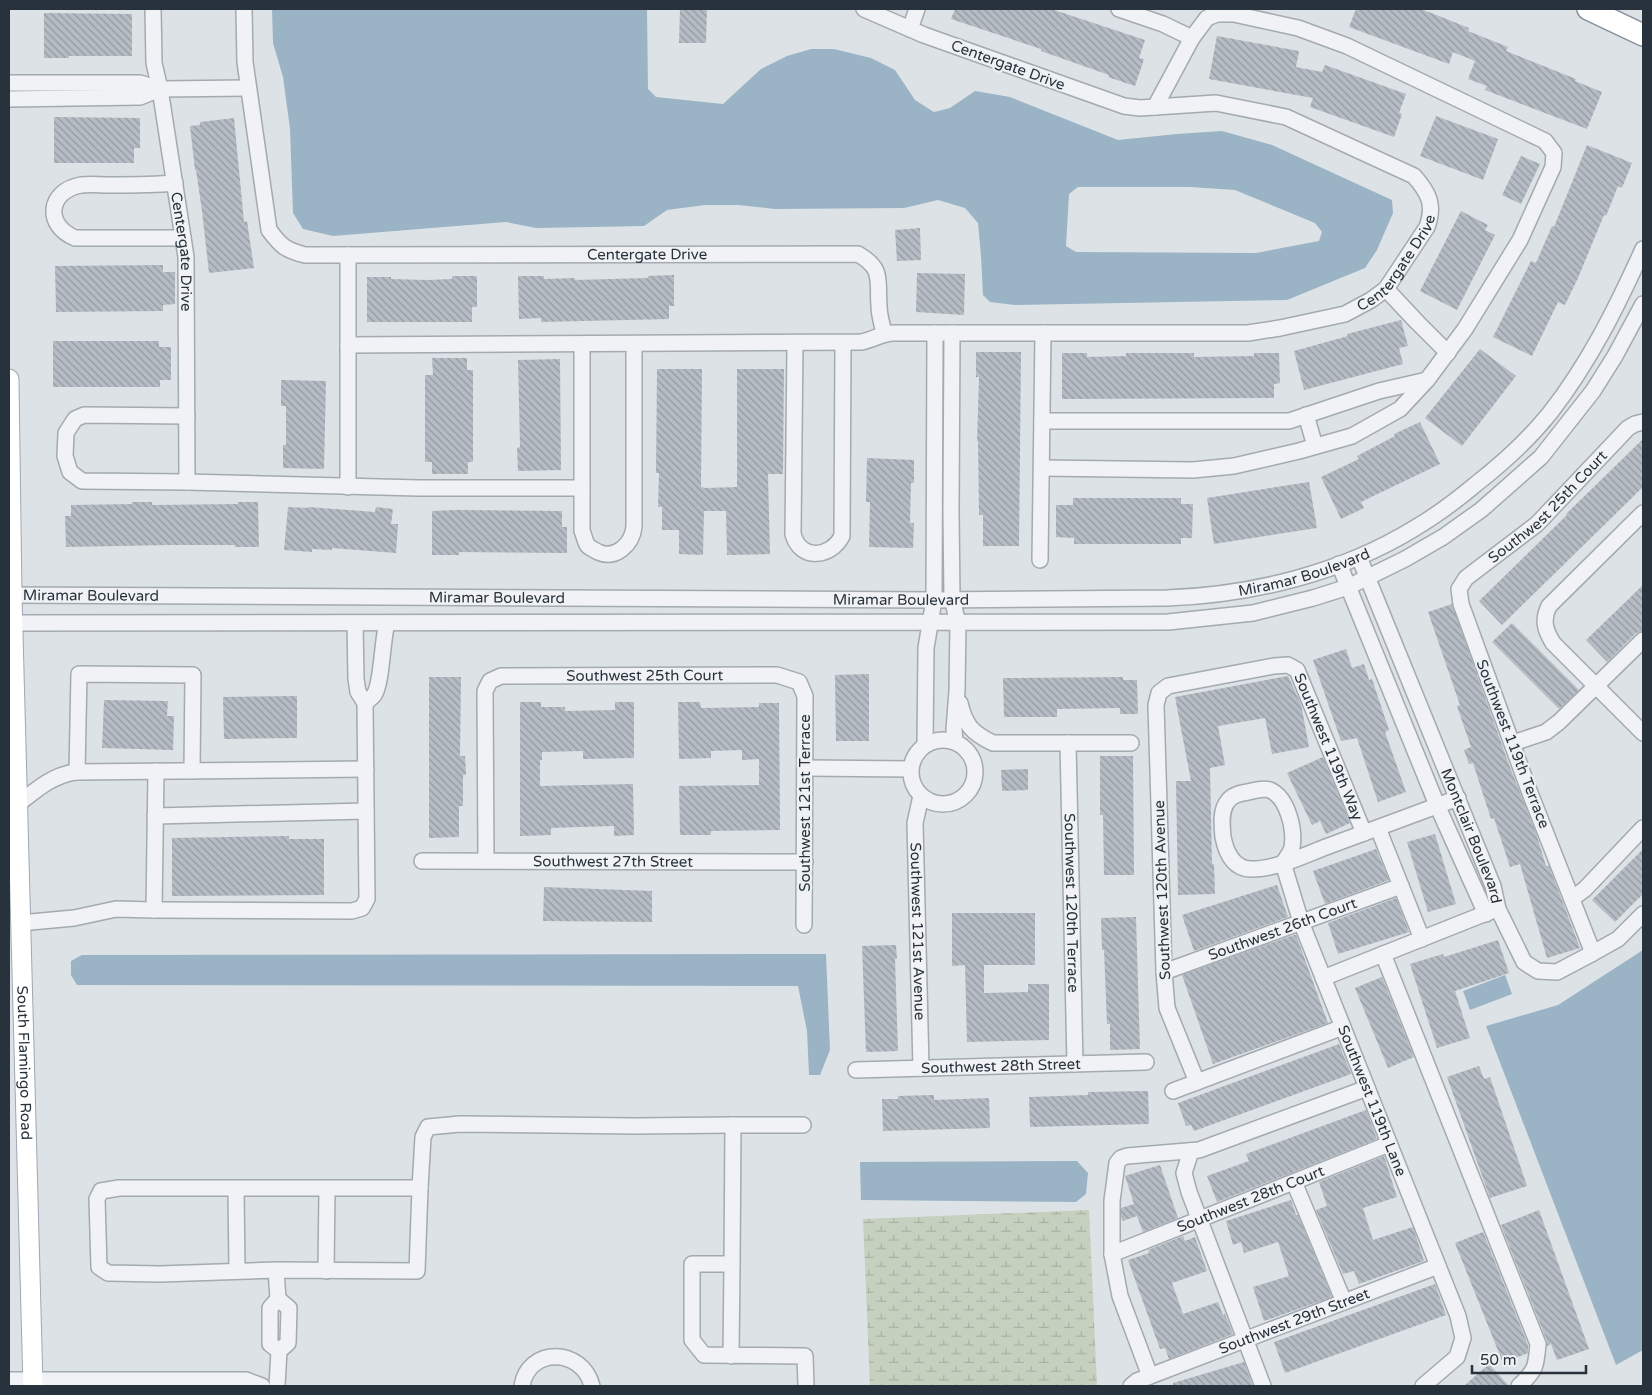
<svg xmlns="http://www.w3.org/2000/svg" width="1652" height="1395" viewBox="0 0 1652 1395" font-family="'Varela Round',sans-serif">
  <defs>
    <pattern id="wetland-marsh" width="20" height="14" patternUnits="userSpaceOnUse" patternTransform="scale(1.25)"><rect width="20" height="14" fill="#c5d0bf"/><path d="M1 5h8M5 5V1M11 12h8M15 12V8" fill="none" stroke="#a9b3a5"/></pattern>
    <pattern id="building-back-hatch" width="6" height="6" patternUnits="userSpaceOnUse" patternTransform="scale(1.25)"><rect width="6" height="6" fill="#b5bcc3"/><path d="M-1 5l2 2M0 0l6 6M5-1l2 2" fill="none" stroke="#9399a0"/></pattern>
  </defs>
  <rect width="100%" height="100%" fill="#dde2e6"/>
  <!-- wetland -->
  <path fill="url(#wetland-marsh)" d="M1089,1210L1097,1386H870L863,1219Z"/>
  <!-- water -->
  <path fill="#9ab4c5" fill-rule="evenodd" d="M272,9H647L648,89L656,97L723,104L761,69L787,56L811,49H834L871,58L895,70L915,100L934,112L950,108L975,91L1010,97L1118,140L1177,134L1222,131L1272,145L1392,200L1393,213L1377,250L1365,268L1287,300L1015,305L990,302L983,295L981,256L978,223L965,208L938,200L904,208L775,209L738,205H705L667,210L644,226L536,228L506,222L333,236L303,229L293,213L290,129L283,77L273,43ZM1078,187H1190L1235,190L1315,223L1322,232L1319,241L1256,253L1076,252L1066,246L1069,194Z
    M1643,950V1350L1616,1365L1486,1026L1558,1005Z
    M826,954L830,1050L820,1075H809L807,1031L798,986L77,985L71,975V961L82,955Z
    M1505,975L1512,994L1470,1010L1463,991Z
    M1077,1161L1088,1173L1086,1194L1076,1202L861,1200L860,1162Z"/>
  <!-- building -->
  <path fill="url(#building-back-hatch)" d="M680,9H707L706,43H679Z
    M955,9H1051L1145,40L1139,58L1144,59L1135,86L1108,77L1109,75L1041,51V49L951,19Z
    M1356,9H1421L1469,28L1468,31L1508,47L1506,51L1576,79L1575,81L1602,92L1587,129L1485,90L1487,86L1468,79L1475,61L1453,52L1449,64L1349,27Z
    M44,13L132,14V56H69V58H44Z
    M1217,36L1299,51L1296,67L1322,72L1325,65L1406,94L1399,113L1402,114L1394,137L1310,107L1313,98L1209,79Z
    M1436,116L1498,139L1483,180L1420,156Z
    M54,117L140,118V148H134V163H54Z
    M234,118L244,222L247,221L254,268L209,273L202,211L196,170H195L190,126L200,125V122Z
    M1587,145L1632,163L1622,188L1618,186L1606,216L1604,215L1578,278L1565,305L1558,302L1532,356L1493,337L1531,261L1536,263L1552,226L1554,227Z
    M1521,156L1540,164L1521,204L1502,195Z
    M1461,211L1488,225L1485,230L1495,235L1457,310L1420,291Z
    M920,228L921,260L897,261L895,230Z
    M163,265V272H175V304L163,305V311L56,312L55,266Z
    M917,273L965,274L964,315L916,312Z
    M674,275V306H669V319L541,322V318L519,319L518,276H544V279L575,278V280L648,278V276Z
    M452,276H477V307H472V322H367V277H391V279L427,280L452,279Z
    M1401,320L1408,346L1399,348L1403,364L1304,390L1294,351L1348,336L1347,334Z
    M53,341H159V347H171V380H160V387H53Z
    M1480,349L1516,376L1462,446L1425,418Z
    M976,352H1021L1019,546H983V515H979L978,441H977L979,377H976Z
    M1062,353H1087V357L1126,356V353H1194V357L1254,356V353H1279L1280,383L1274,384V398L1062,399Z
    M432,358H467V370H473V462H468V474H432V462H425V375H433Z
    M560,359L561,470L518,471L517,448L520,447L518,360Z
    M657,369H702L701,487L705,488L737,487V369H784L783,474H768L770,554L727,555L726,511H704L703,555L679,554V530H662V507H658L659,473H656Z
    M281,380L326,381L324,469L283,468V445H286V406H281Z
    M1420,422L1440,464L1361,502L1364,508L1341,519L1321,477L1359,459L1357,456L1395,436L1394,434Z
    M1643,439V487L1502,625L1479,601L1567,515L1566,514Z
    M867,458L914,460V483H911L910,523H914L913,548L869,547L870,502H866Z
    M1309,482L1317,528L1214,544L1207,498Z
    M1073,498H1181V504H1193L1192,538H1181V544H1074V538L1056,537V505H1073Z
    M132,502H152V505L238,504V502H258L259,547H235V545H170L66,547L65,516H71V505L132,504Z
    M288,507L308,508V507L375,512L376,507L393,509L391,524H398L396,553L332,548V550L312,549V552L284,550Z
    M456,510L562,511V527H567V553L459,552V555H432V511Z
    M1643,585V631L1636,633L1607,662L1586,640Z
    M1452,604L1508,762L1536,833L1546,866H1549L1580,948L1547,958L1520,864L1510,867L1494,818L1491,819L1473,763L1469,764L1464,750L1471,747L1457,706L1460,705L1428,612Z
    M1512,623L1579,690L1559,709L1492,642Z
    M1346,649L1352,668L1364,664L1369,680L1372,679L1389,730L1385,732L1406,792L1378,802L1357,738L1341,741L1313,660Z
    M869,674V741H836L835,675Z
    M1288,676L1301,704L1309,747L1272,754L1265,718L1218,726L1225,765L1210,768L1212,864H1214L1215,894L1178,895L1176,781H1191L1175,697Z
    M429,677H461L460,756H465L466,775H463V806H459V837L429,838Z
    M1123,677V680H1137L1138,714H1120V708L1057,709V717H1004L1003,678Z
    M297,696V738L224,739L223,697Z
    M104,700L168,701L167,716H174L173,750L102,748Z
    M520,702H541V707H565V711L615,710V702H634V758L583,759V751L542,752V760H540V786L633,784L634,835L614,836V826L551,828V835L520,836Z
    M678,702H700L701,708L759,707V703H779L780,830L711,831V835H680L679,786L759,785V759L742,760V750L711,751V758L679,759Z
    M1100,756H1133L1134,875H1104L1103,815H1100Z
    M1323,757L1350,823L1326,834L1320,821L1312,825L1287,773Z
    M1028,769V790L1002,791L1001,770Z
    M1435,834L1456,904L1428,912L1407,842Z
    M289,836V839H324V895L172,896V838Z
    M1376,849L1389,880L1325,904L1313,871Z
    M1643,849V894L1615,922L1592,900Z
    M1277,885L1288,917L1194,951L1182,915Z
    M544,887L652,891V922L543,921Z
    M1396,898L1409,932L1338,954L1328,923Z
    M952,913H1035V965H984V993L1028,992V984H1049V1040L967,1042L965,965L952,966Z
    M1136,917L1140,1049L1110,1050V1024H1107L1104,950H1102L1101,918Z
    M1294,935H1296L1328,1023L1213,1064L1182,975Z
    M1498,940L1509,973L1455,991L1470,1038L1437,1048L1410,964L1443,954L1444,957Z
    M896,945L897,959H895L898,1051L866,1052L862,946Z
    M1382,977L1414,1057L1388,1068L1355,988Z
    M1339,1044L1351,1074L1194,1131L1191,1125L1186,1126L1178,1103Z
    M1479,1066L1484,1079L1490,1077L1527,1186L1490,1198L1447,1077Z
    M1148,1091L1149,1124L1030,1127L1029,1097L1088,1095V1092Z
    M934,1095V1100L989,1098L990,1128L883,1131L882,1099H898V1096Z
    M1366,1110L1377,1139L1217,1202L1207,1176L1249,1161L1246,1154Z
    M1384,1156L1397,1197L1363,1208L1373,1240L1413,1227L1424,1261L1359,1284L1354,1271L1343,1274L1316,1210L1327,1206L1319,1182Z
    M1160,1165L1178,1218L1143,1232L1137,1216L1123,1221L1121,1217V1208L1134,1204L1125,1176Z
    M1291,1200L1296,1215H1298L1332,1297L1264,1321L1253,1287L1289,1276L1278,1242L1244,1253L1241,1242L1233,1245L1226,1221Z
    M1539,1210L1589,1349L1557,1360L1551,1344L1547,1346V1341L1501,1225Z
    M1483,1232L1528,1345V1353L1503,1363L1455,1243Z
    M1183,1236L1185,1241L1195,1237L1207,1271L1172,1283L1183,1314L1218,1302L1223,1315L1225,1314L1233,1334L1169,1359L1165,1348L1160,1349L1128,1260L1149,1253L1148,1250Z
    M1435,1284L1446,1315L1285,1373L1274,1342Z
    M1244,1362L1253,1386H1173V1383Z
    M1489,1364L1509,1386H1464Z"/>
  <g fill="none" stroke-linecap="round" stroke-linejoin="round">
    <!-- minor casing -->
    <g stroke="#a3aab0" stroke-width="18">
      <g id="minor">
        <path id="s1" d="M153,9L154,63L160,89L186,257L187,482"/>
        <path id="s2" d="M244,9L245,62L269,230C281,246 285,250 305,255L858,254C884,269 877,280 879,306C879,315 882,324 884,333"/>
        <path d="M1119,9L1163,24L1192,38"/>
        <path d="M910,29L917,9"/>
        <path d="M9,83H140L160,89L248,88"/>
        <path d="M9,99L140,97L160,89"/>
        <path d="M175,183C153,185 130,185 108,185C100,185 90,184 81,185C48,191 44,225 75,238H183"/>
        <path d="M348,255V487"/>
        <path d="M1386,289L1417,322L1448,353"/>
        <path d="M952,333L951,512L952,599L958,623L957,691L954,729L955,742"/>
        <path d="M795,343L793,534C800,561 831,558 842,536L843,343"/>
        <path d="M582,344V531C584,535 585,542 588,546C590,548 595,550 598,552C616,560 632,544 634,527V344"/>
        <path id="s3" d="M348,345L861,342C873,340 882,333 894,333H1248L1280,328L1345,314L1371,300L1386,289L1427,227C1435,205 1429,193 1414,176L1286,117L1216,103L1140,108L1124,106L924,35L864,9"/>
        <path d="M1306,415L1315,446"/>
        <path d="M187,416L84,415L75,419L66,433L65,456L70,472L82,481L187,482L419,488H582"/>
        <path d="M1042,421H1289L1379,391L1427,380"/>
        <path d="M1042,468L1193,470L1234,466L1299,451L1352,436L1400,409L1427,380L1465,329L1520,240L1553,167L1554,153L1545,141L1347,46L1298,28L1234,14H1217L1207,18L1192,38L1155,107"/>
        <path d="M1643,513L1549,606C1542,620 1545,630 1553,643L1643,733"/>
        <path id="s4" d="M1359,557L1493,886L1498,909L1524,962L1538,971L1557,972L1593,953L1618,939L1643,914"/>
        <path d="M1040,560L1043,333"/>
        <path d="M1339,564L1437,805L1486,914"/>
        <path id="s5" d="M9,595L934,600L1167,598C1252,595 1342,573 1415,528C1437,515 1457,500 1476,484C1503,463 1529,439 1550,413C1589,363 1617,307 1643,249"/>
        <path d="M9,623L1168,622L1253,613L1313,598L1348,587L1405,559L1443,537L1481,510L1541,457L1593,391L1615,356L1643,304"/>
        <path d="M365,703C368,700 372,698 374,695C382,684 382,640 387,623"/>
        <path d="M960,703C965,725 972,733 993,743H1131"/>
        <circle cx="943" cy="772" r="32"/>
        <path id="s6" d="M1068,743L1075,1064"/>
        <path d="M1513,743L1546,732L1559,722L1643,640"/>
        <path d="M925,745L926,648L934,600L935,333"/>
        <path d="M806,768L910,769"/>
        <path d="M77,772L79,674L193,675L192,771"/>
        <path id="s7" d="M921,796L915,823L921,1068"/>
        <path d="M18,804C36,790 51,776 75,772L366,769"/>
        <path d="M155,816L366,811"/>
        <path d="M1378,828L1422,939"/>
        <path id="s8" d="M486,860L485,691L490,681L501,676L777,675L799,682L805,696L804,925"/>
        <path id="s9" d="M422,861L805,862"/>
        <path id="s10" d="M1283,863L1301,922L1458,1316L1463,1338L1457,1357L1423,1386"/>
        <path d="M1283,863C1286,858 1291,853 1292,847C1295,830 1288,798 1270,790C1264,788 1255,790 1248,792C1241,793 1232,795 1228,801C1220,810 1222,826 1223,837C1226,852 1233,868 1250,869C1274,870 1305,855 1326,847C1370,831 1414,814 1458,798"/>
        <path d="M1573,898L1585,889L1643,828"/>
        <path d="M154,910L156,771"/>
        <path d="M20,923L74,918L116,909L154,910L352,911L362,908L367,899L365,703L358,692L356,679L355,623"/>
        <path id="s11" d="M1593,953L1530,793L1461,604L1459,589L1466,578L1537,524L1628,428L1635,424L1643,422"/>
        <path d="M1383,954L1538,1344C1536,1367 1536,1370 1519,1386"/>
        <path id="s12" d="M1164,972L1401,886"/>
        <path d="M1323,978L1494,910"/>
        <path id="s13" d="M856,1070L1146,1062"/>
        <path id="s14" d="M1197,1082L1167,1008L1164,972L1156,705L1159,693L1168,686L1274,666L1288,665L1297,670L1364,833"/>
        <path d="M1173,1091L1343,1027"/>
        <path d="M1191,1151L1184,1173L1189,1192L1263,1386"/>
        <path d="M1294,1182L1344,1302"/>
        <path d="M420,1188L423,1137L428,1127L460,1124L636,1126L733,1125"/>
        <path d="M236,1189L237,1271"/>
        <path id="s15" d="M1112,1254L1389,1144"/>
        <path d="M732,1264L733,1125H803"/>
        <path d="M276,1270L417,1271L420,1188H119L101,1191L97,1199L99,1267L108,1273L160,1274L276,1270L278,1299"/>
        <path d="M326,1271L327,1189"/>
        <path d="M731,1356L732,1264H692V1340L704,1355L805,1356L806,1386"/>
        <path d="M1150,1376L1120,1296L1112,1254V1201L1117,1163L1121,1158L1127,1156L1199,1150L1367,1088"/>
        <path d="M9,1380H246L262,1386"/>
        <path d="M277,1386L279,1351L288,1343L289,1308L278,1299L270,1308V1344L279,1351"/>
        <path d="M522,1386C528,1347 582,1347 592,1386"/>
        <path id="s16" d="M1131,1386L1137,1381L1150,1376L1438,1266"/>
      </g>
    </g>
    <!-- major casing -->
    <g stroke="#9da8b2" stroke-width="21">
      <g id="major">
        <path id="s17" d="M9,379L12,596L33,1386"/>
      </g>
    </g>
    <!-- highway casing -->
    <g stroke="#86919c" stroke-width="24">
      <path id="highway" d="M1588,9L1643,35"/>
    </g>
    <!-- minor -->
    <use href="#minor" stroke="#f0f2f5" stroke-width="15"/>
    <!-- major -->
    <use href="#major" stroke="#fff" stroke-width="19"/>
    <!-- highway -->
    <use href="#highway" stroke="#fff" stroke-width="21"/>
  </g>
  <g text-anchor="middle" stroke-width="4.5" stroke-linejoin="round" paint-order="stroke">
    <!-- street labels -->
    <g font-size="15" fill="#28323c" stroke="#edf1f4">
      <text transform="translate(1008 65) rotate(20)" y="5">Centergate Drive</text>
      <text dy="5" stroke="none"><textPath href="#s1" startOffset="245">Centergate Drive</textPath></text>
      <text dy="5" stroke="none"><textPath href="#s2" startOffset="610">Centergate Drive</textPath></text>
      <text dy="5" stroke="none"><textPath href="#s3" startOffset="1075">Centergate Drive</textPath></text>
      <text dy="5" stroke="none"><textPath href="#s11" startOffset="510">Southwest 25th Court</textPath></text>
      <text dy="5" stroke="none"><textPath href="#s5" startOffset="1298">Miramar Boulevard</textPath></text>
      <text dy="5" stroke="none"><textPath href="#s5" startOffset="82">Miramar Boulevard</textPath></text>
      <text dy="5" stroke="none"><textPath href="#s5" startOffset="488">Miramar Boulevard</textPath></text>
      <text dy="5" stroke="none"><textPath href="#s5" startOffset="892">Miramar Boulevard</textPath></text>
      <text dy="5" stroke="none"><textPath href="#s8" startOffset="336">Southwest 25th Court</textPath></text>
      <text transform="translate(1513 744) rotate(69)" y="5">Southwest 119th Terrace</text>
      <text dy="5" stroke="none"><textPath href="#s14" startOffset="622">Southwest 119th Way</textPath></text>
      <text transform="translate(805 803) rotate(-90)" y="5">Southwest 121st Terrace</text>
      <text dy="5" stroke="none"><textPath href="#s4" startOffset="301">Montclair Boulevard</textPath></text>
      <text dy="5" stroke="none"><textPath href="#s9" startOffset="191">Southwest 27th Street</textPath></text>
      <text transform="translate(1162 890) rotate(-92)" y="5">Southwest 120th Avenue</text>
      <text dy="5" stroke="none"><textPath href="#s6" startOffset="160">Southwest 120th Terrace</textPath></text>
      <text dy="5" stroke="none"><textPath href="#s12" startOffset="126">Southwest 26th Court</textPath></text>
      <text dy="5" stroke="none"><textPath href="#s7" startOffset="136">Southwest 121st Avenue</textPath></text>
      <text dy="5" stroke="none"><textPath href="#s17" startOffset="684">South Flamingo Road</textPath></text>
      <text dy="5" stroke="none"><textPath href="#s13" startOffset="145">Southwest 28th Street</textPath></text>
      <text dy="5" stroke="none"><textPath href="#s10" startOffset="254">Southwest 119th Lane</textPath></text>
      <text dy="5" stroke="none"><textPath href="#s15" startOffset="149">Southwest 28th Court</textPath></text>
      <text dy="5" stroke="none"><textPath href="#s16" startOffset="176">Southwest 29th Street</textPath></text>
    </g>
  </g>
  <!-- border -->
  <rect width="1652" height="1395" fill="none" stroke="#28323c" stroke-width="20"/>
  <!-- scale -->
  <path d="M1472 1365v8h114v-8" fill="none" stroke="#28323c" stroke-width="2.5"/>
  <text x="1480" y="1365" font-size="15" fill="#28323c" stroke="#edf1f4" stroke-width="4" paint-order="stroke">50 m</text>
</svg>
